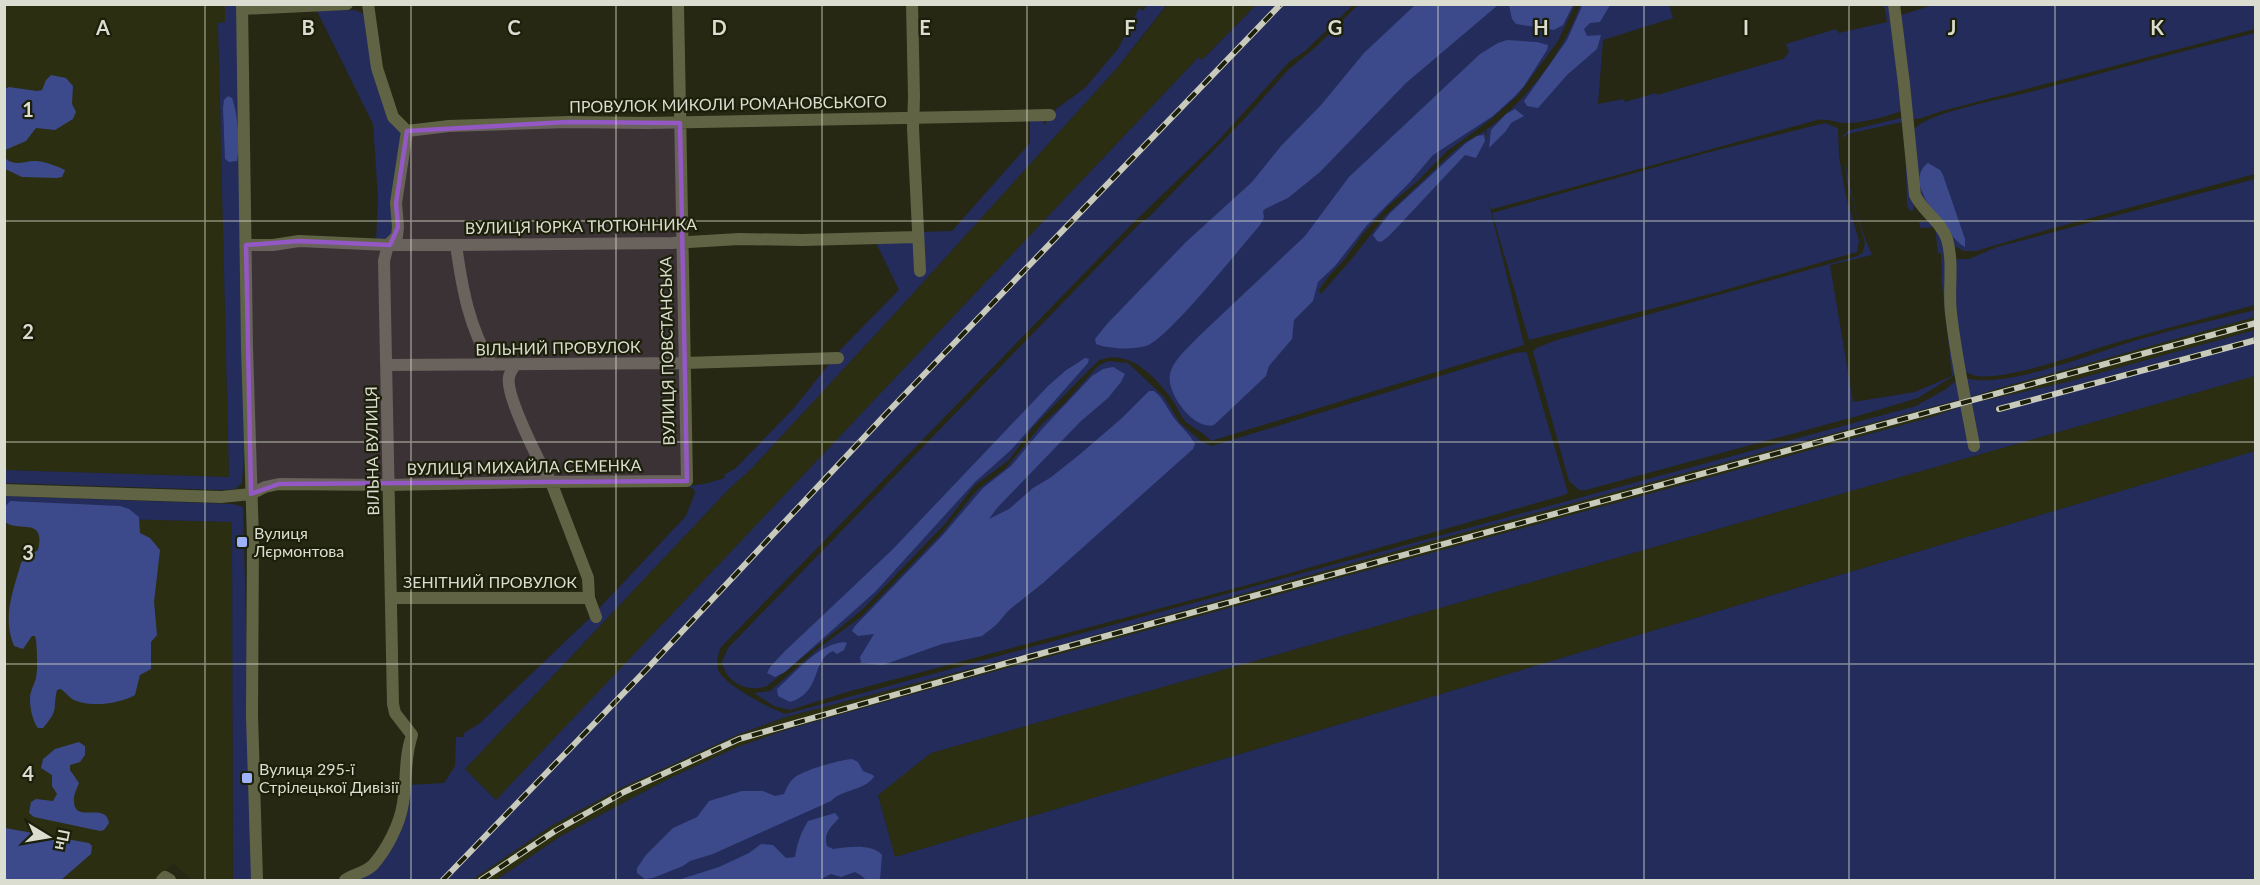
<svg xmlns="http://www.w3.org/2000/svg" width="2260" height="885" viewBox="0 0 2260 885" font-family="Lato,sans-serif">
  <rect width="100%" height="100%" fill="#262813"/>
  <!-- built -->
  <path fill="#2b2e11" d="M5,5H225V22L218,24L229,477L5,470Z
    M1168,5H1256L1202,60L1198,57L1194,62L497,800L465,769L728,490L752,468L898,310L1117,68Z
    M1278,5H1284L887,416L646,673L446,880H440L643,669L884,413Z
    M2255,317V330L2063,383L1968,404L1932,417L952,683L789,729L737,747L670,778L561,836L496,880H472L551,826L621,788L737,735L786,717L1028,654L1428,542L1882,419L1966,399L1996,389Z
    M2255,337V343L2048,398L1997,414L1995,407Z
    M2255,376V451L895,857L878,794L931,753Z
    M5,516L232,522L233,880H192L173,863L156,880H5Z"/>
  <!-- green -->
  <path fill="#232c5b" d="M1148,4L1162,5L1165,7L1117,68L898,310L752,468L728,490L465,769L496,800L1194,62L1198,57L1202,60L1256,5H1278L884,413L643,669L440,880H348L374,867L407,785L444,783L455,766L456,737H464V733L479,724L591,617L686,516L695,493L694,489L688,486L704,484L725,478L724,475L736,468L794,408L841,349L899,290L875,241L921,232L952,231L1030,143V118L1043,119L1044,125L1056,109L1085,88L1118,49L1139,8L1143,11Z
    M1936,4L2256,5L2255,29L1942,111L1918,119L1912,118L1901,15Z
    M225,5H237L245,438L242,483L235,489L221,490L5,483V470L229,477L218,23L225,22Z
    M1284,5H1353L1305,51L1289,62L1217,142L1135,221L721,647C718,654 716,662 718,670C723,684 772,710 786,714L1916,406L1946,389L1958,379L1962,399L1428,542L1028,654L786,717L737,735L621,788L551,826L472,880H446L705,611L887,416Z
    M1358,5H1575L1558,41L1518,95L1490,120L1446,152L1418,181L1388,206L1362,235L1345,259L1329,276L1319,290L1321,294L1354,256L1385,216L1453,152L1465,142L1485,131L1487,140L1486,130C1525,103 1566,49 1580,5H1669L1673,18L1603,40L1598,104L1624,99L1625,102L1656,93L1657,95L1783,59L1789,52L1786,44L1836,29L1839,33L1887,22L1884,5H1889L1901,111C1885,117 1863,123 1845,123C1835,123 1828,118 1817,120L1493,209H1491L1488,200L1524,345L1211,441C1204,432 1193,429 1185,421C1179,414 1176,404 1170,397C1154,375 1126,347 1098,361L1033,427L1009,460L974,486L945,524L862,610L767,686C748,693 726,683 722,662L728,648L1139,224L1149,217L1247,116L1289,69L1316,47Z
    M355,10L364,14L403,132L393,234L387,240L376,241L378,198L373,124L317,11Z
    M2255,33V174L2057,227L1976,251H1964L1956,247L1925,206L1918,189L1914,129C1932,111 2000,100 2026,93C2103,73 2179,52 2255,33Z
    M1901,118L1905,120L1914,207L1912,212L1908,208L1907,204L1905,138L1902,122L1847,134L1843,139C1846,179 1856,219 1872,255L1830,265L1853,402L1915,392L1952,376L1941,276H1942L1941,253H1938L1935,227L1920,228L1919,222H1929L1942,233L1955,371L1953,376L1918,398L1861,415L1586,490H1579L1569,481L1533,352L1536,348L1557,340L1858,256L1863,252L1865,243L1847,182L1843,136L1847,131Z
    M1825,123L1838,128L1839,157L1846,196L1859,241L1857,252L1714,293L1529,340L1492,213L1706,153Z
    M2255,179V305C2209,317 2163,329 2118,342C2077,354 2035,371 1993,376C1983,377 1970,377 1963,369L1956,334L1953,262L1958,259H1969L1997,247Z
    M2255,310V317L1996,389L1966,399L1965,378C2004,390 2093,353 2134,341C2174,329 2215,320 2255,310Z
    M2255,330V337L1995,407L1997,413L2048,398L2255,343V376L931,753L878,795L895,857L2255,451V880H496L561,836L670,778L737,747L789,729L952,683L1932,417L1968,404L2063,383Z
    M1525,352L1527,353L1568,493L1561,496L1255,583L847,692L790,710L774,706L754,693L770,691L820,647L862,616L941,534L977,490L1006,468L1042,424L1063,405L1098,366L1108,361L1128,363L1164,397L1180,423L1201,441L1212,446L1515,353Z
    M5,496L233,504L243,507L253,880H233L232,522L5,516Z"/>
  <!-- forest -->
  <path fill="#3c4a8b" d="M1583,4L1610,5L1600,22L1590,23L1584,29L1587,36L1601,35L1597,49L1567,75L1538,108L1527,106L1524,101L1567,40Z
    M1415,5H1498L1406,83L1320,172L1288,198L1265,209L1263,211L1264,218L1260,225C1241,247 1167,340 1146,346C1132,350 1109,349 1096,344L1095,339L1107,324L1186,242L1252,182L1281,146L1321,105L1364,53Z
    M1509,5V4L1573,5L1563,25L1554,30L1516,24L1512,19Z
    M1507,40L1537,42L1548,45L1547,50L1524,86L1515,96L1493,116L1433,155L1410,182L1367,225L1335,266L1318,282L1313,301L1294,320L1292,339L1269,366L1266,376L1214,425C1194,431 1166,393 1170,375C1172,361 1189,347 1198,337L1305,236L1349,177L1480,54L1498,43Z
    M51,75L66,78L73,86L72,104L76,112L73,119L55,130L36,128L26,141L5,150V89L9,87L37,91L42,90L46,80Z
    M228,96L232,98C238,113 240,146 237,161L229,162L225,159L223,108L224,100Z
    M1515,109L1524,116L1511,123L1506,131L1489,148L1491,130L1506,114Z
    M1484,135L1485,141L1476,158L1465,155L1389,236L1381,242L1377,241L1373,235L1390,213L1466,143L1477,136Z
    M5,158C16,168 25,160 37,161C46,162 57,166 65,170L62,177L57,178L22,177L5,169Z
    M1928,163L1940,170L1943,175L1965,239V247C1956,242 1951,234 1945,226C1934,212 1905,180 1928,163Z
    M1085,358L1089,359L1088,363L1011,450L975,482L875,592L785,672L775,677L767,673L770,667L784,652L893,549L1048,386L1065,371Z
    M1113,367L1125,374L1121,382L1108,398L1081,421L997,508L989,519L1009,509L1033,488L1050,478L1079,455L1122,418L1149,391H1154C1163,398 1167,408 1174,418C1181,427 1190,434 1195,444L1193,449L1043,583L1009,610L996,625L982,636L942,644L883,665L861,663L860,657L874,634L858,636L852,631L855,626L942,536L983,488L1011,466L1043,428L1092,376L1103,369Z
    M10,501L120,506L129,509L139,517L140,533L150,538L160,550L154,602L157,635L151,642V669L140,675L135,695C119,704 89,708 72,699C68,696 65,692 61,689L57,690C52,711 60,708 43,728H38C32,721 28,700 31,692C32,687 35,683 36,678C38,666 37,652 36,640L35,636H32L23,649L14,646C2,617 13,592 21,563L25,558L38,550C46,516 19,533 5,522V507Z
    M844,642L847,643L844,650L837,654L833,651C810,661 823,692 790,702L778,696L777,689C795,673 818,644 844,642Z
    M79,742L85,746V755L80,762L70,765V770L79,783C77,789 73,795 74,802C75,824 106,801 109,823L104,830L100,831L34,817L29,813L31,802L36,799L53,801L57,794L52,786V775L41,768L43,759L55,749Z
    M852,759L858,762L863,771L873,775L874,777C862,792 844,788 831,801L713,854L690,861L683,866L653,878L645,879L637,873V868L646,855L673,828L697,817L709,801L742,791H763L775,796L784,794C787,788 788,783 794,778C803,770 840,760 852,759Z
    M835,813L839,818C831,827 823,833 827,846L833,849C847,847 872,843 882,855L880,880H866L862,876L855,872L841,877L831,874L819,880H678L719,867L749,853L761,844L773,845L786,858L795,857C797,844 801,832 808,821Z
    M5,828L89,843L92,846L91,854L61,880H5Z"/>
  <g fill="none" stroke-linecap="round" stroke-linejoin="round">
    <!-- minor -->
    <path stroke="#606444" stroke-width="12" d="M242,4L247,347L253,540L252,715L257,880
      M912,4L914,97L913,128L920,271
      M1894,4L1904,84L1915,195C1923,212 1941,221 1947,239C1954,264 1948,289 1951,313C1956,358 1966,402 1974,446
      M242,9L347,4
      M407,131L449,126L568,122L648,123L1050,115
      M246,245H273L299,241L388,245H456L672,243L739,239L802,240L918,237
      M456,245C462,288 469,328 492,365
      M516,364C513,368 510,372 509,377C505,395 540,464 551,482L588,578L589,598L596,617
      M387,365L685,363L838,358
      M4,490L221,497L251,494L265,487L279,484L388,485L533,482L687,481L678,4
      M391,598H589
      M162,880L165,877L170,880
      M345,880C353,874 365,873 373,865C387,849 400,824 403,803C407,780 404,758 412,735L395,713L393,704L384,261L388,245L397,236L398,227L396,203L407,131L393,117L377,68L368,4"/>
    <!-- rail casing -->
    <g stroke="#c8cabc" stroke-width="6">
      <path id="rail" d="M1999,409L2256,340
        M443,880L645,671L885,415L1281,4
        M481,880L555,831L624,792L739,739L1025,658L2256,323"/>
    </g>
    <!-- rail -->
    <use href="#rail" stroke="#1c1f09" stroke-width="4" stroke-dasharray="11" stroke-linecap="butt"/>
  </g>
  <!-- marked area -->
  <path fill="#9358c3" fill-opacity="0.2" stroke="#9358c3" stroke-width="4.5" stroke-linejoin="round" d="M568,122L680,123L687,481L279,484L251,494L246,245L299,241L390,245L398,227L396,203L407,131Z"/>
  <!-- grid -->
  <path fill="none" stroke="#dbddd0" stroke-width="1.5" stroke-opacity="0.55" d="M205,4V880M411,4V880M616,4V880M822,4V880M1027,4V880M1233,4V880M1438,4V880M1644,4V880M1849,4V880M2055,4V880M4,221H2256M4,442H2256M4,664H2256"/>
  <!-- markers -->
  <g fill="#9fb3fd" stroke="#1c1f09" stroke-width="2">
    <rect x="236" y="536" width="12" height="12" rx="3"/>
    <rect x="241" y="772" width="12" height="12" rx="3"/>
  </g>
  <g text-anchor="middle" stroke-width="4.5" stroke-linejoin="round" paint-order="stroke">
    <!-- street labels -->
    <g font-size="16" fill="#dbddd0" stroke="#1c1f09">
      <text transform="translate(728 104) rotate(-1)" y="6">ПРОВУЛОК МИКОЛИ РОМАНОВСЬКОГО</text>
      <text transform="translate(581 226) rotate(-1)" y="6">ВУЛИЦЯ ЮРКА ТЮТЮННИКА</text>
      <text transform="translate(558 348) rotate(-1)" y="6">ВІЛЬНИЙ ПРОВУЛОК</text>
      <text transform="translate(667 351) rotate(-91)" y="6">ВУЛИЦЯ ПОВСТАНСЬКА</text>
      <text transform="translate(372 451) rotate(-91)" y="6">ВІЛЬНА ВУЛИЦЯ</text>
      <text transform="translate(524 467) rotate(-1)" y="6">ВУЛИЦЯ МИХАЙЛА СЕМЕНКА</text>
      <text x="490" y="588">ЗЕНІТНИЙ ПРОВУЛОК</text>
    </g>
    <!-- poi labels -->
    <g font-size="16" fill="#dbddd0" stroke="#1c1f09" text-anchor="start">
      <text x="254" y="539">Вулиця<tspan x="254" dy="18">Лєрмонтова</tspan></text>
      <text x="259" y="775">Вулиця 295-ї<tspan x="259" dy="18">Стрілецької Дивізії</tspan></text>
    </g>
  </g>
  <g font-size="20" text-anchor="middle" font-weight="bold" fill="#dbddd0" stroke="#1c1f09" stroke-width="4.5" stroke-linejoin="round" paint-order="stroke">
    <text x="103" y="35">A</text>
    <text x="308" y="35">B</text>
    <text x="514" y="35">C</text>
    <text x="719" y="35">D</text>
    <text x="925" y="35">E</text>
    <text x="1130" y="35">F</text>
    <text x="1335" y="35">G</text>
    <text x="1541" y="35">H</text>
    <text x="1746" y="35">I</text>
    <text x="1952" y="35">J</text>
    <text x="2157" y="35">K</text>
    <text x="28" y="117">1</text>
    <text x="28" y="339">2</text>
    <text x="28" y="560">3</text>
    <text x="28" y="781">4</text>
  </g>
  <!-- border -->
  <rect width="2260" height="885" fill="none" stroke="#dbddd0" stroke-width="12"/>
  <!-- north arrow -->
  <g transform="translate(48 837) rotate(101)" stroke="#1c1f09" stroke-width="4.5" paint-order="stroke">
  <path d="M0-4.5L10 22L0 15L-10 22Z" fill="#dbddd0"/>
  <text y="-9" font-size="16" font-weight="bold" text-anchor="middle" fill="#dbddd0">Пн</text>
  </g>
</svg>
